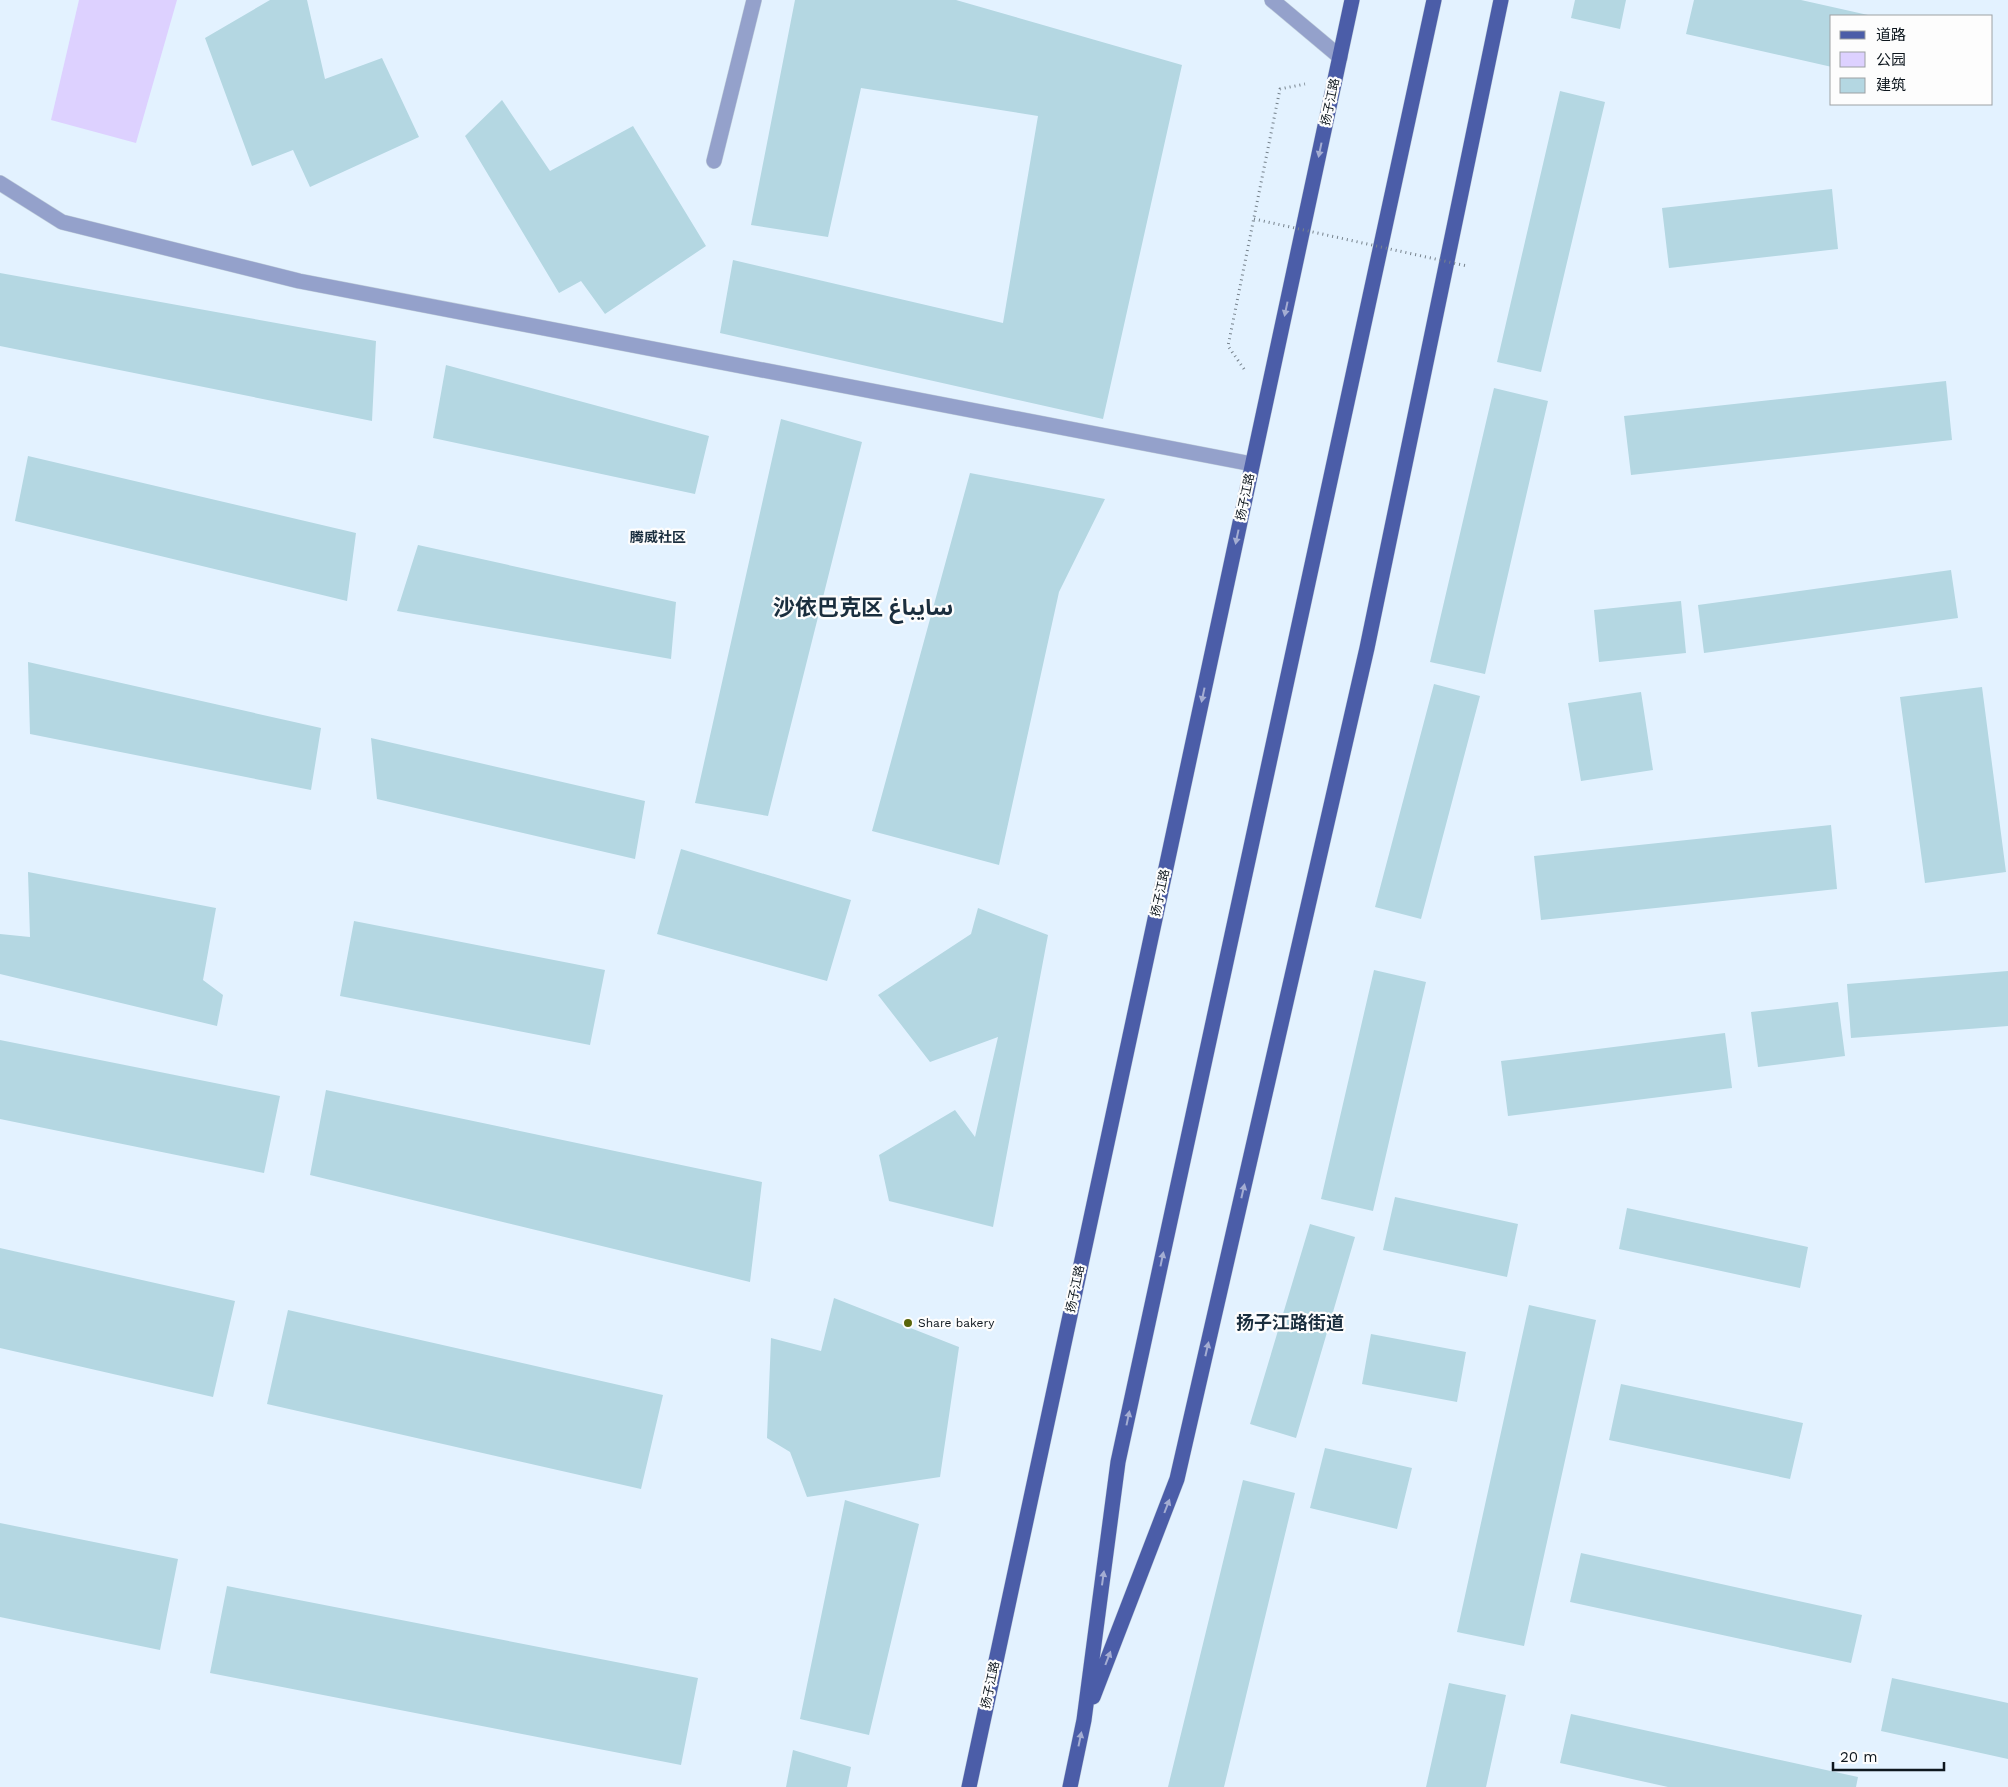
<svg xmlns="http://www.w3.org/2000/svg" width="2008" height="1787" viewBox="0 0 2008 1787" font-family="'Work Sans','Noto Sans Arabic','Noto Sans SC',sans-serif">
  <rect width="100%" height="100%" fill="#e3f2ff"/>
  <!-- green -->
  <path fill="#ddd1ff" d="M79,0H177L136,143L51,120Z"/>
  <!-- building -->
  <path fill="#b4d7e2" d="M270,0H307L325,79L382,58L419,137L310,187L293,150L252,166L205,38Z
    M795,0H956L1182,65L1103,419L720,333L733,260L1003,323L1038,116L861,88L828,237L751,225Z
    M1575,0H1626L1620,29L1571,18Z
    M1694,0H1801L1868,15L1832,16V67L1686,34Z
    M1560,91L1605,102L1541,372L1497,362Z
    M502,100L550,171L633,126L706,246L605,314L581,281L559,293L465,136Z
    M1832,189L1838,249L1669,268L1662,208Z
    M0,273L376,341L372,421L0,346Z
    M446,365L709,436L695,494L433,438Z
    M1946,381L1952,440L1631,475L1624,416Z
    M1494,388L1548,401L1485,674L1430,662Z
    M781,419L862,442L768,816L695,803Z
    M28,456L356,533L347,601L15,521Z
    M970,473L1105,499L1059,592L999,865L872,831Z
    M418,545L676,602L671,659L397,611Z
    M1951,570L1958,618L1704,653L1698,605Z
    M1681,601L1686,653L1599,662L1594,610Z
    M28,662L321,728L311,790L30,734Z
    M1434,684L1480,696L1421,919L1375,907Z
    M1982,687L2006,872L1925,883L1900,697Z
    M1641,692L1653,770L1581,781L1568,703Z
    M371,738L645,801L635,859L377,799Z
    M1831,825L1837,889L1541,920L1534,856Z
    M681,849L851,900L827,981L657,934Z
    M28,872L216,908L203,980L223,995L217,1026L0,974V934L30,937Z
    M978,908L1048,935L993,1227L889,1201L879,1155L955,1110L975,1137L998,1037L930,1062L878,995L971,934Z
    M354,921L605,970L590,1045L340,996Z
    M1374,970L1426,982L1373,1211L1321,1199Z
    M2008,971V1026L1851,1038L1847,984Z
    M1838,1002L1845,1056L1758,1067L1751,1012Z
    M1725,1033L1732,1088L1508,1116L1501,1061Z
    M0,1040L280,1096L264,1173L0,1119Z
    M326,1090L762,1182L750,1282L310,1175Z
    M1395,1197L1518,1224L1507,1277L1383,1250Z
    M1627,1208L1808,1247L1800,1288L1619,1249Z
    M1310,1224L1355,1237L1296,1438L1250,1424Z
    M0,1248L235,1301L213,1397L0,1348Z
    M834,1298L959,1347L940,1477L807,1497L790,1452L767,1438L771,1338L821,1351Z
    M1529,1305L1596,1320L1524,1646L1457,1632Z
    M288,1310L663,1395L641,1489L267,1404Z
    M1371,1334L1466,1352L1457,1402L1362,1384Z
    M1621,1384L1803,1423L1790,1479L1609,1440Z
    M1325,1448L1412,1468L1397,1529L1310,1508Z
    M1243,1480L1295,1493L1224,1787H1168Z
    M845,1500L919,1524L869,1735L800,1719Z
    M0,1523L178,1559L160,1650L0,1617Z
    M1581,1553L1862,1615L1851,1663L1570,1602Z
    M227,1586L698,1678L681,1765L210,1673Z
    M1892,1678L2008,1703V1759L1881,1731Z
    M1449,1683L1506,1695L1486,1787H1426Z
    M1571,1714L1858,1777L1856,1787H1668L1560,1763Z
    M793,1750L851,1767L847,1787H786Z"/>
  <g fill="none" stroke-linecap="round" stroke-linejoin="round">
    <!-- lane casing -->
    <g stroke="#c1cfdb" stroke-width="16">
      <path id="lane" d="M714,161L754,0"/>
    </g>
    <!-- street casing -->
    <g stroke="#c1cfdb" stroke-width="16">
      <path id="street" d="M1272,0L1340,57
        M0,183L62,222L299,281L1252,464"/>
    </g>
    <!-- primary casing -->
    <g stroke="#c1cfdb" stroke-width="16">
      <path id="primary" d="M1093,1697L1177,1479L1367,648L1501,0
        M969,1787L1352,0
        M1070,1787L1084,1720L1118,1462L1434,0"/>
    </g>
    <!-- path -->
    <path stroke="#76828c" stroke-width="3" stroke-dasharray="1 4" stroke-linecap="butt" d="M1244,369L1228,346L1280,89L1305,84"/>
    <!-- lane -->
    <use href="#lane" stroke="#94a1cb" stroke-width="15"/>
    <!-- street -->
    <use href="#street" stroke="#94a1cb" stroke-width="15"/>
    <!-- primary -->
    <use href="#primary" stroke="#4b5da8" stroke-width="15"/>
    <!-- path-bridge -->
    <path stroke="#76828c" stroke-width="3" stroke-dasharray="1 4" stroke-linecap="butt" d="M1254,219L1467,266"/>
  </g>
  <!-- one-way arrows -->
  <defs><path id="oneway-solid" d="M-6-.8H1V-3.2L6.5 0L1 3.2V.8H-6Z" transform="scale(1.25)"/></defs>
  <g fill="#a4add2">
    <use href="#oneway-solid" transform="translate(1320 150) rotate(102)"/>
    <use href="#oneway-solid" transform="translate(1286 309) rotate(102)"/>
    <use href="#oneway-solid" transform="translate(1237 537) rotate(102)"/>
    <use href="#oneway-solid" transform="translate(1203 695) rotate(102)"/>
    <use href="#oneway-solid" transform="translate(1243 1191) rotate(-77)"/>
    <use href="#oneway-solid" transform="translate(1162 1259) rotate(-78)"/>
    <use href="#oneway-solid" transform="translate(1207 1349) rotate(-77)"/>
    <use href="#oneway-solid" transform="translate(1128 1418) rotate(-78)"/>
    <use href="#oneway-solid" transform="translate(1167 1506) rotate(-69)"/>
    <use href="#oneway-solid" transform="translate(1103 1578) rotate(-82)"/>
    <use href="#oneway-solid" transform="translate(1108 1658) rotate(-69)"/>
    <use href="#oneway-solid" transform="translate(1080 1739) rotate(-78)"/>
  </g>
  <!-- markers -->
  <circle fill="#596509" stroke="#fdfdfd" stroke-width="2" cx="908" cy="1323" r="5"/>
  <g text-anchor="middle" stroke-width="4.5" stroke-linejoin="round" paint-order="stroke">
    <!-- street labels -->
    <g font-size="12" fill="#0e171e" stroke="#fdfdfd">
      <text transform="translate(1330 102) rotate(-78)" y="4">扬子江路</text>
      <text transform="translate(1245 497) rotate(-78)" y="4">扬子江路</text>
      <text transform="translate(1160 893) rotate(-78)" y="4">扬子江路</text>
      <text transform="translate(1075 1289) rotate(-78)" y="4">扬子江路</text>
      <text transform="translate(990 1685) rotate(-78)" y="4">扬子江路</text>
    </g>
    <!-- poi labels -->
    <g font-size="12" fill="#0e171e" stroke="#fdfdfd" text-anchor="start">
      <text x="918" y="1327">Share bakery</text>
    </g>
    <!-- neighbourhood labels -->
    <g font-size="14" font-weight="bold" fill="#1a2e3e" stroke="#fdfdfd">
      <text x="658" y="542">腾威社区</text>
    </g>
    <!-- district labels -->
    <g font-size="18" font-weight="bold" fill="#1a2e3e" stroke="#fdfdfd">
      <text x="1290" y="1329">扬子江路街道</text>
    </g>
    <!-- town labels -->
    <g font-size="22" font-weight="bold" fill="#1a2e3e" stroke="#fdfdfd">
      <text x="863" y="615">沙依巴克区 سايباغ</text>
    </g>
  </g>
  <!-- legend -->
  <rect x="1830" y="15" width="162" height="90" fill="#fdfdfd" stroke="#9da1a4"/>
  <rect x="1840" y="31" width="25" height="8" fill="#4b5da8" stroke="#9da1a4"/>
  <text x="1876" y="40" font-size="15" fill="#0e171e">道路</text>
  <rect x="1840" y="52" width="25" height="15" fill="#ddd1ff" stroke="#9da1a4"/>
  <text x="1876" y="65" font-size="15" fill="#0e171e">公园</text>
  <rect x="1840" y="78" width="25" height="15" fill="#b4d7e2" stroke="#9da1a4"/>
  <text x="1876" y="90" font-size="15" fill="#0e171e">建筑</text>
  <!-- scale -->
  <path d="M1833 1762v8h111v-8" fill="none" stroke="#0e171e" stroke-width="2.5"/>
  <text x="1840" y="1762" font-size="15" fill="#0e171e" stroke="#fdfdfd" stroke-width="4" paint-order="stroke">20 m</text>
</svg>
